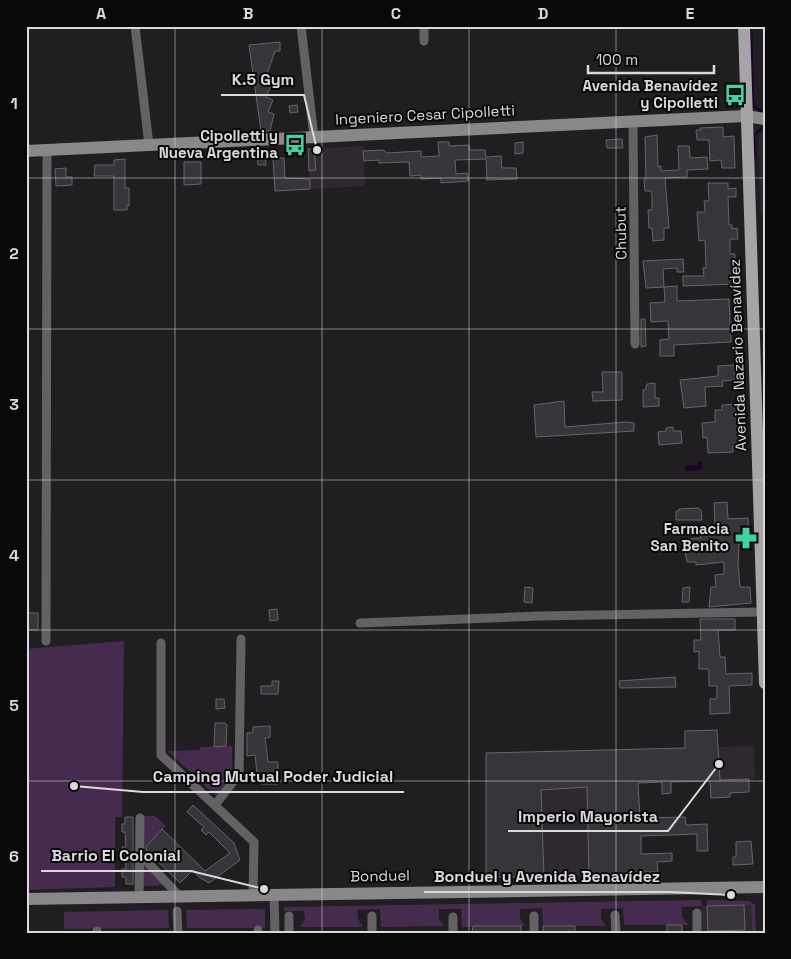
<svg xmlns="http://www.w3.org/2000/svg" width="791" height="959" viewBox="0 0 791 959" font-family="'Space Grotesk',sans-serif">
  <rect width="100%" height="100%" fill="#211e22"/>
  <!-- built -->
  <path fill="#2e2930" d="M763,132H765V213H760L759,137Z
    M363,146L365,186L310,189L308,149Z
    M754,746L755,779L638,783L642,876L486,877V753Z
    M751,905L752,933H702V906Z"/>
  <!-- green -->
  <path fill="#452c4f" d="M124,641L122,817H115V887L26,890V649Z
    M232,746V775L216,796L168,751L200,750V747Z
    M141,816H155L166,826L141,852Z
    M142,860L166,885L142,886Z
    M701,900L702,906L682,907V917L688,925H624L623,908L601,909V918L606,926H543L542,908L520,909V918L525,926L462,927L461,909H439V919L444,926L381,927L380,909L357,910L358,919L363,927H300L305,920L304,911H284V907Z
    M707,900L749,901L755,905L756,933H752L751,905L707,906Z
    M265,909V928H187L186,910Z
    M168,910L169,928L64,929V912Z"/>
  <!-- water -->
  <path fill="#20002c" d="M698,461H702V470L685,471V466L698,465Z"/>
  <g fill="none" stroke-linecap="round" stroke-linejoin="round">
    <!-- stream -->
    <path stroke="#20002c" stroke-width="2.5" d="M751,26L753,106L761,111
      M755,158L754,135L762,128"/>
  </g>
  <!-- building -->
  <path fill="#373539" stroke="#686569" d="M280,42V51H275L264,83L271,86L266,97L273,100L268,112L274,114L270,131H261L249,45Z
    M297,105L298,112L290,113L289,106Z
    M723,127V137L734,136L735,168H722L721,160L710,161L709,140H697L696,130H701L700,128Z
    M657,135L658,167L661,166V171L679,170L678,146H689L690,158L707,157L708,169L687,170V177L665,178L669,228H664V240L653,241L652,228H649L648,210H652V195L651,191H645L644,179H646L645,137Z
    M622,139L623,148H607L606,140Z
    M438,142H449V146L469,145L470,150H485L486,157L501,156L502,168H516L517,179L487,180L486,159L455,160L456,174L467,173L468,181L441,183V178L421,179V175L410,176L409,162L379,163V160L364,161L363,151L383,150L387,153L421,151V157L439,156Z
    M523,142V153L515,154V143Z
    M308,149H314L316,170L309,171Z
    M257,154H265L266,165H258Z
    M273,158H284L285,178L310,179V189L275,191Z
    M125,159V188H129V206L127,205V210H114V176H94L95,165H114V160Z
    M184,162H201V184L184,185Z
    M66,168V177H72V185L56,186L55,169Z
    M708,183H728V189L736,188V197H728L729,225H732V229L737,228L738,239H730V254H735V284L683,286V276H704L703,268H706L705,240L699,241L697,212H705L704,201H709Z
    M683,259L684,272H677V268L663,269L664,287L646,288L643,261Z
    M677,286V301L729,299L731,342L674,345V356H660V340L669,339L668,321L651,322L650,303L665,302L664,287Z
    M641,319H645L646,346L641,347Z
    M734,365L735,380L722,381L723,386L705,387L706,406L684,408L680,380L718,376V366Z
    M602,372H622V400L593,401L592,392H603Z
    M655,383V398H659V406L643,407V390H645L647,384Z
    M564,401L565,427L626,422L634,423V431L536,437L534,405Z
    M744,404V414H739V446H733V452L708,453L707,437L703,438L702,423L715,422V410H722V405Z
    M673,427V431H681L682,443L659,445L658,432L666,431V428Z
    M727,502L728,519L748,518L749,543L739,544L738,563L740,587H750L751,603L709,607L711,587H716L715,575L724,574V562L696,565V562H687L684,546L688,545V539L701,538L700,526L715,525L714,503Z
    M698,508L701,510L702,520H676V511H679V509Z
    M525,587L533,588L532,603L524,602Z
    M690,587L689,602H682L683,588Z
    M277,609L278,620L270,621L269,610Z
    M26,613H38V630H26Z
    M700,619H735V630H718L720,657H725L726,674L752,673V685L729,686L730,713L710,714V699H717V686H709V669H699V651L694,652V640H701Z
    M675,677L676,687L620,688L619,681Z
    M272,681H279L278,694H261V686H272Z
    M216,699H224L225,708L216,709Z
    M215,723H225L227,725L226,746L214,747Z
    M270,726V737L265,738L268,762H278V784H261V773H257L255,755L247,756V733H253V727Z
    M717,730L720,780L749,779V792L730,793V797L711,798L710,781L671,782V793L662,794V782L638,783L640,818L685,817L686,825L707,824L708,851H697V834L641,836V854L672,853V861L657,862L658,872H642V876H589L587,787L541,790L544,877H486V753L685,748V731Z
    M193,805L234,843L240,860L209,883L199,877L193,870L180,883L146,850V847L162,829L205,871L230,853L209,832L206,835L201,830L204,827L187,812Z
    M125,817H133V884H126V877H122V869H126L125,854L122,855V847H126L125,832H122V824H125Z
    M751,841L753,864L733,865V857H736V842Z
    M744,905L745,930L708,931L707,906Z
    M667,925H682V933H667Z
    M473,926H521V933H472Z
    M543,926H575V933H543Z"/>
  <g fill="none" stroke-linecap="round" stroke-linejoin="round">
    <!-- street -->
    <path stroke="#636163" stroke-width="9" d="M135,26L149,145
      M301,26L314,137
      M424,26V41
      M633,121L635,344
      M360,623L540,616L762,612
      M46,641L47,150
      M161,643V755L254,842L253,895
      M215,805L239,774L241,639
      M140,854L180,897
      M274,895L275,933
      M139,897L140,818
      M177,911L178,933
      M697,913V933
      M615,915L616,933
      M289,916V933
      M372,916V933
      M534,916V933
      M453,917V933
      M258,930V933
      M97,931V933"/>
    <!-- secondary -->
    <path stroke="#89878a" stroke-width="12" d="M26,151L746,116L765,119
      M26,899L765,887"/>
    <!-- primary -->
    <path stroke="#a7a4a8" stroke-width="12" d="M744,26L765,683"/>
  </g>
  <!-- grid -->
  <path fill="none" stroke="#dbd9db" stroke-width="1" stroke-opacity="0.55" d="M175,26V933M322,26V933M469,26V933M616,26V933M26,178H765M26,329H765M26,480H765M26,630H765M26,781H765"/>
  <!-- icons -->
  <defs>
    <g id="bus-bare" transform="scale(1.725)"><path d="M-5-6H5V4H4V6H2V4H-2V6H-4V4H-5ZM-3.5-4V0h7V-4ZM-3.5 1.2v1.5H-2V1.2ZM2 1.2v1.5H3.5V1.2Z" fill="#41d4a1" stroke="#0a090a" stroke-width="2.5" paint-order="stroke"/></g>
    <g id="pharmacy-bare" transform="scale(1.725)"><path d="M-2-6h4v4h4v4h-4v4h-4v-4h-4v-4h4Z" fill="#41d4a1" stroke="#0a090a" stroke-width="2.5" paint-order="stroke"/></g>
  </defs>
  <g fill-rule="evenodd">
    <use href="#bus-bare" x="735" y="95"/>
    <use href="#bus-bare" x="295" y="145"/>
    <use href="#pharmacy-bare" x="746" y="538"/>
  </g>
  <g text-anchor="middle" stroke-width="4" stroke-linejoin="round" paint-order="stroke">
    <!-- poi labels -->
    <g font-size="15" font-weight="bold" fill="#dbd9db" stroke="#0a090a" text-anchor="end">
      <text x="718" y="91">Avenida Benavídez<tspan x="718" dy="17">y Cipolletti</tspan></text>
      <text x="278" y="141">Cipolletti y<tspan x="278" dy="17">Nueva Argentina</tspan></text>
      <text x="729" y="534">Farmacia<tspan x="729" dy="17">San Benito</tspan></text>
    </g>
    <!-- street labels -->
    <g font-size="15" fill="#dbd9db" stroke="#0a090a">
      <text transform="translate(425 115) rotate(-3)" y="5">Ingeniero Cesar Cipolletti</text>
      <text transform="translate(621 233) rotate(-91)" y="5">Chubut</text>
      <text transform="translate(738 355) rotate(-92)" y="5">Avenida Nazario Benavídez</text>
      <text transform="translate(380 876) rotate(-1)" y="5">Bonduel</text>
    </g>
  </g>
  <!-- callouts -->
  <path fill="none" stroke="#dbd9db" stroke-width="2" d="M317 150L304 95H221M74 786L143 792H404M719 764L668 831H508M264 889L191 871H41M731 895L670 892H424"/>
  <g fill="#dbd9db" stroke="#0a090a" stroke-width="2">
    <circle cx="317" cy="150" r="5"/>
    <circle cx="74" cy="786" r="5"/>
    <circle cx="719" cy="764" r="5"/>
    <circle cx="264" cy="889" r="5"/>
    <circle cx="731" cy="895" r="5"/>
  </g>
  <g font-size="16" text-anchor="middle" font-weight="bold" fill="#dbd9db" stroke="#0a090a" stroke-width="4" stroke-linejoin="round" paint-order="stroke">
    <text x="263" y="85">K.5 Gym</text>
    <text x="273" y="782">Camping Mutual Poder Judicial</text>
    <text x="588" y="822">Imperio Mayorista</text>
    <text x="116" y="861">Barrio El Colonial</text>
    <text x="547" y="882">Bonduel y Avenida Benavídez</text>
  </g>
  <!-- border -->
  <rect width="791" height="959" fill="none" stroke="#0a090a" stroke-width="55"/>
  <!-- scale -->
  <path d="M588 65v8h126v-8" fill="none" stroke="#dbd9db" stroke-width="2.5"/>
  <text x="596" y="65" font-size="15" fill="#dbd9db" stroke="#0a090a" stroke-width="4" paint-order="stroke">100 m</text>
  <rect x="28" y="28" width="736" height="904" fill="none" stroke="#dbd9db" stroke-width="2"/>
  <g font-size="16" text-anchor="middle" font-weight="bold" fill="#dbd9db">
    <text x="101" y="19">A</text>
    <text x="248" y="19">B</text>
    <text x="396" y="19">C</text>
    <text x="543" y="19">D</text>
    <text x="690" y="19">E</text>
    <text x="14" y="109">1</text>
    <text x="14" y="259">2</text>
    <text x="14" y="410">3</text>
    <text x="14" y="561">4</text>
    <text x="14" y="711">5</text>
    <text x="14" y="862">6</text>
  </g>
</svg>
